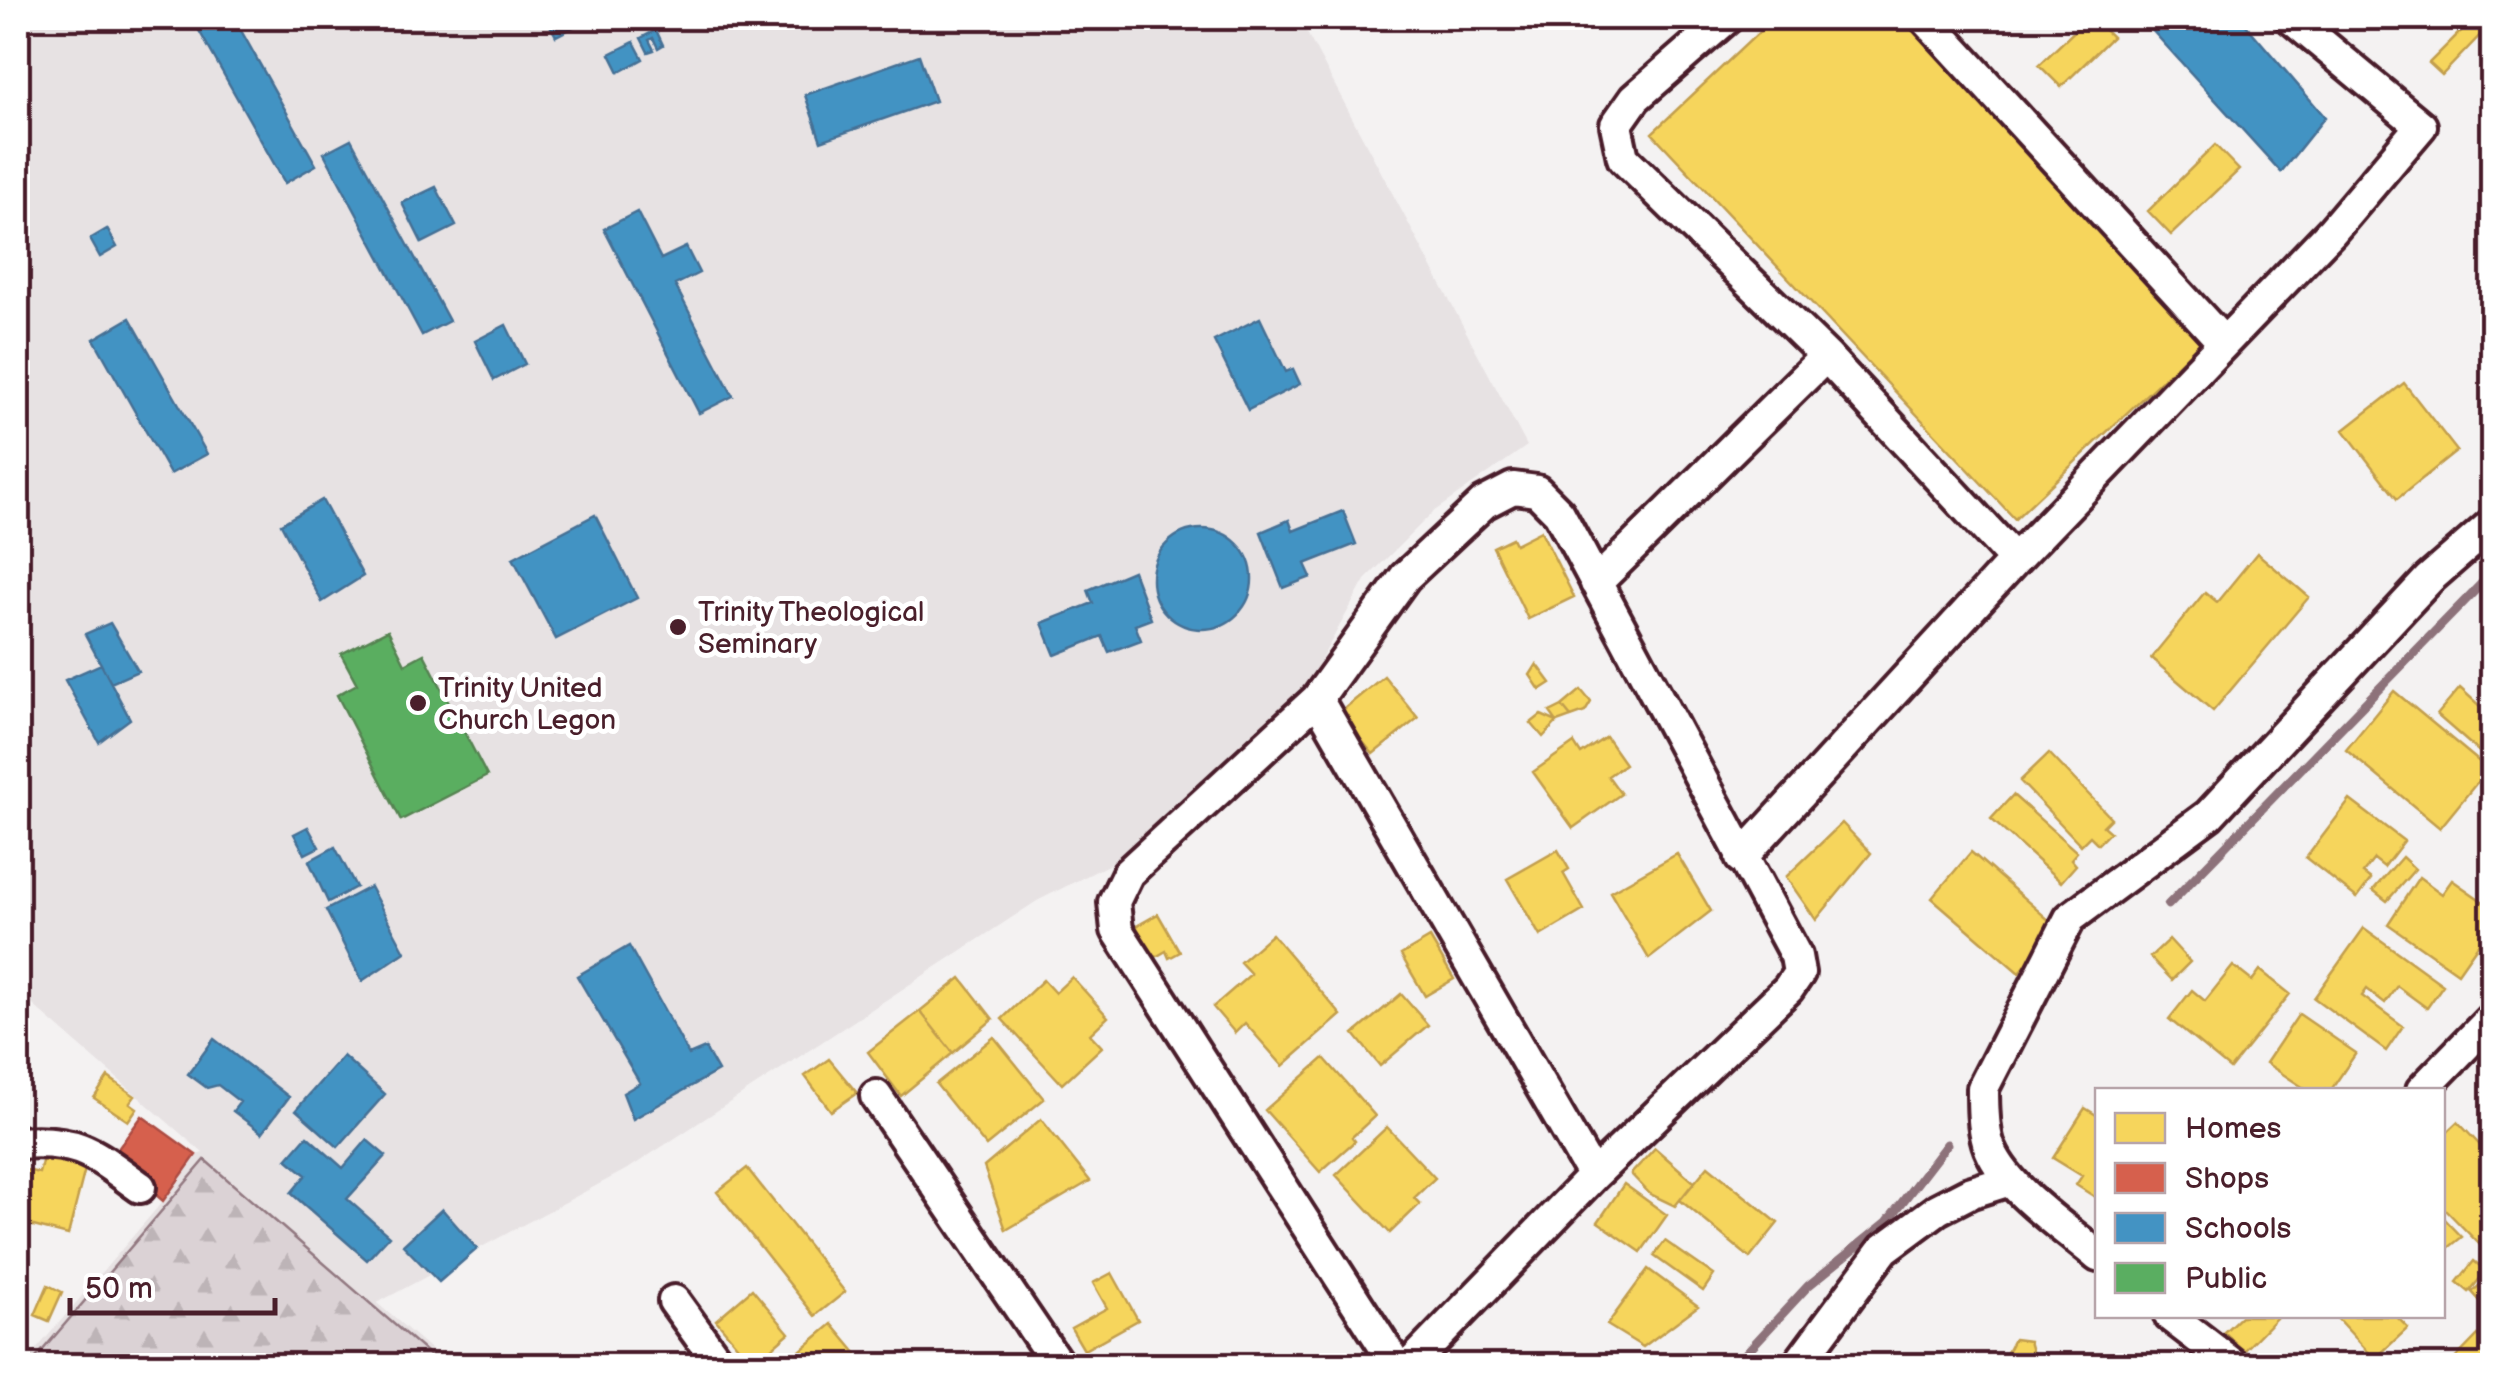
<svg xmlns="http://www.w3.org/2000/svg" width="2510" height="1383" viewBox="0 0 2510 1383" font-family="'Balsamiq Sans',sans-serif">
  <defs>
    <pattern id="forest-firs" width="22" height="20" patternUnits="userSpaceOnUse" patternTransform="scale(2.5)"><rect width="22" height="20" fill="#dbd2d5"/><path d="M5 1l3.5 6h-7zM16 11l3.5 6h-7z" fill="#bdb4b7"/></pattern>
  </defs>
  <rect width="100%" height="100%" fill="#f4f2f2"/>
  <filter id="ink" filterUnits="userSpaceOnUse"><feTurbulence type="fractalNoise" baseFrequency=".01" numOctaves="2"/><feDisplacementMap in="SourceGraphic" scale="20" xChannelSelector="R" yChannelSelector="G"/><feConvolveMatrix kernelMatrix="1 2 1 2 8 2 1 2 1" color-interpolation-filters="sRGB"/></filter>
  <g filter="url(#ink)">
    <!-- built -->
    <path fill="#e7e2e3" d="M18,18H1299L1527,446L1433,512L1365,580L1313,674L1277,726L1108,865L1037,901L631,1167L377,1303L449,1365H23L163,1201L196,1155L203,1153L18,992Z"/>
    <!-- forest -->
    <path fill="url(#forest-firs)" stroke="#927880" stroke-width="2.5" d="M205,1160L441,1365H30Z"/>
    <!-- homes -->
    <path fill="#f6d55c" stroke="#c29e4d" stroke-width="2.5" d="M1774,18H1907L2207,337L2015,519L1652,133Z
      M2088,18H2093L2112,37L2061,87L2039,65Z
      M2474,18L2486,29L2442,75L2429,63Z
      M2215,145L2239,170L2171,235L2148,211Z
      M2404,383L2457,451L2397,499L2344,430Z
      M1541,531L1574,597L1528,619L1493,547L1512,538L1515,544Z
      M2257,553L2309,597L2213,711L2151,658L2205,592L2217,602Z
      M1537,664L1551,683L1540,690L1530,675Z
      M1384,676L1418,718L1373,754L1339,713Z
      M2460,688L2492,717V763L2437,715Z
      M1581,690L1591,702L1585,712L1571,717L1562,706Z
      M2394,691L2488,769L2440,828L2346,750Z
      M1562,706L1571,717L1557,722L1550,712Z
      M1541,715L1557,722L1543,737L1531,723Z
      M1606,737L1625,764L1608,776L1621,794L1573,828L1533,772L1574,743L1581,754Z
      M2049,753L2111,818L2103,826L2110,832L2098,844L2090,836L2081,845L2020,781Z
      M2013,795L2077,852L2071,859L2076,865L2061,882L1991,819Z
      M2350,800L2404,841L2384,867L2374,859L2363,873L2371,879L2357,898L2306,858Z
      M1842,823L1871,853L1816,920L1786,877Z
      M1558,850L1569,869L1563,873L1584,910L1540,936L1507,879Z
      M1971,852L2058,928L2019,973L1932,898Z
      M1677,854L1711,911L1649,959L1610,892Z
      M2402,857L2415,869L2387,901L2373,890Z
      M2419,877L2442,894L2452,880L2492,908V941L2487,949L2479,943L2458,973L2388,924Z
      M1158,914L1180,952L1169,958L1166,951L1154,958L1135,927Z
      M2364,928L2443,985L2427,1008L2397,986L2385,1003L2367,989L2362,996L2403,1026L2386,1051L2314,998Z
      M1272,934L1341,1015L1283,1066L1245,1023L1235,1033L1213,1007L1251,974L1240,962Z
      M1430,938L1454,979L1425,996L1401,955Z
      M2169,939L2190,962L2172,980L2150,957Z
      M2233,966L2252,981L2260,970L2290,994L2230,1069L2169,1019L2192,990L2205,1001Z
      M1072,977L1108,1017L1090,1034L1102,1047L1062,1084L1002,1019L1043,980L1055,993Z
      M961,978L993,1019L953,1053L920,1011Z
      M1401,994L1428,1025L1380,1066L1354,1034Z
      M920,1011L953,1053L901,1096L868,1052Z
      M2299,1014L2356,1053L2331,1090H2307L2266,1063Z
      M994,1037L1044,1099L986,1146L936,1084Z
      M1324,1058L1375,1116L1352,1137L1355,1141L1320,1172L1265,1110Z
      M829,1059L857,1093L831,1111L805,1076Z
      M108,1077L135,1096L130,1103L137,1108L128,1121L94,1098Z
      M2085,1108L2098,1116V1199L2076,1185L2082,1176L2053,1158Z
      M1041,1119L1090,1181L1006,1230L984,1167Z
      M2458,1122L2492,1158V1247L2487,1252L2442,1206V1137Z
      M1387,1127L1435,1178L1414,1198L1420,1204L1390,1233L1336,1175Z
      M1655,1148L1694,1182L1675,1206L1650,1194L1631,1174Z
      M44,1154L86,1165L68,1235L18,1222V1168L39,1173Z
      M1708,1166L1778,1223L1750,1258L1680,1200Z
      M747,1168L845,1292L815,1316L717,1192Z
      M1624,1184L1667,1215L1641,1252L1598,1222Z
      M2442,1216L2462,1237L2442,1253Z
      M1665,1241L1714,1275L1703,1291L1654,1256Z
      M2474,1261L2486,1271L2469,1292L2457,1282Z
      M1648,1269L1698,1306L1643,1347L1607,1325Z
      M1112,1273L1138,1320L1084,1350L1071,1328L1107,1308L1093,1283Z
      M2484,1281L2492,1292L2481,1302L2472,1292Z
      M48,1285L62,1292L49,1321L35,1315Z
      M752,1289L789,1333L753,1364L716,1320Z
      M2241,1316H2278L2244,1351L2224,1332Z
      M2335,1316H2396L2408,1328L2375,1359Z
      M832,1324L867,1366H802L794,1356Z
      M2478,1335L2492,1349V1366H2448Z
      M2014,1339L2029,1341L2036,1366H2000Z"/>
    <!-- shops -->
    <path fill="#d6604d" stroke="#ac4c43" stroke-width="2.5" d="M142,1116L196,1155L163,1201L112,1157Z"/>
    <!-- schools -->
    <path fill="#4393c3" stroke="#457095" stroke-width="2.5" d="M192,18H234L316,165L285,183Z
      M546,18H591L556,36Z
      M2141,18H2240L2325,117L2281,172Z
      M656,30L663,45L658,48L653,38L649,40L654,50L648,52L641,38Z
      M634,42L643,59L619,72L610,54Z
      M919,55L935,101L821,141L805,95Z
      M351,139L449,321L422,335L324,153Z
      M436,187L456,226L422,243L402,203Z
      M637,212L661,259L686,247L699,273L675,285L733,396L699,413L604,229Z
      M107,229L117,247L100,257L90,239Z
      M130,318L207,454L170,474L94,339Z
      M1260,318L1286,372L1293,369L1300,384L1248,410L1214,341Z
      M506,325L525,364L494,380L475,341Z
      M322,500L363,576L322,602L281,524Z
      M1343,511L1356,544L1305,564L1311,577L1283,588L1261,532L1289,520L1293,531Z
      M595,515L637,598L556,639L513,558Z
      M1152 579a50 50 0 1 1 100 0a50 50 0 1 1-100 0Z
      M1133,571L1151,619L1135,625L1141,640L1109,652L1102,636L1055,655L1042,623L1093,603L1088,590Z
      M110,623L138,671L111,683L85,634Z
      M101,664L130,719L99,742L65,680Z
      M308,827L319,847L305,854L294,834Z
      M335,847L356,887L328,902L309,861Z
      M370,887L405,952L362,981L326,910Z
      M629,946L689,1055L705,1048L718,1071L633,1119L623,1093L640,1083L577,976Z
      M214,1039L289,1097L262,1133L233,1111L240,1102L218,1085L207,1088L188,1074Z
      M343,1056L385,1094L338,1147L296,1110Z
      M307,1136L343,1168L367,1140L386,1156L347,1199L389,1236L367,1260L291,1193L306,1175L287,1159Z
      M442,1209L477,1249L439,1282L403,1245Z"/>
    <!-- public -->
    <path fill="#5aae61" stroke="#558351" stroke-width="2.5" d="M388,630L405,664L424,654L487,776L401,820L337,695L357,684L341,654Z"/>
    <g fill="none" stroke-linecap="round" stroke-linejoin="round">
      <!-- stream -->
      <path stroke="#8d727a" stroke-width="9" d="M2168,905L2492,573
        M1734,1366L1808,1286L1887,1222L1947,1144"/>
      <!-- minor casing -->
      <g stroke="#4a1f2b" stroke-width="38">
        <path id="minor" d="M1727,18L1635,98L1616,125L1623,158L1826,356L2015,560
          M1925,18L2224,343
          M1596,583L1826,356
          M1317,699L1593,1176
          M1741,858L2015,560L2332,231L2421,126L2291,18
          M2422,1090L2492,1018
          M876,1096L1059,1366
          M18,1143C78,1138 93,1153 140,1187
          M2098,1256C2064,1227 2001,1186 1988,1143C1983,1126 1983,1106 1983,1088L2070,918L2209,815L2429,579L2492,524
          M674,1301L721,1366
          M2170,1316L2235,1366
          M1397,1366L1117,930L1114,902L1128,873L1317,699L1405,577L1484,503L1513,488L1537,491L1559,513L1796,956L1799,973L1788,989L1593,1176L1409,1366
          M1797,1366L1884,1249L1938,1209L1969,1193L2010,1180"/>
      </g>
      <!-- minor -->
      <use href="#minor" stroke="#fff" stroke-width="30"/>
    </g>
  </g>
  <!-- markers -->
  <g fill="#4a1f2b" stroke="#fff" stroke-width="4">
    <circle cx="678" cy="627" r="10"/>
    <circle cx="418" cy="703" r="10"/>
  </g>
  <g text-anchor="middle" stroke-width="10" stroke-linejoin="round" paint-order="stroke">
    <!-- poi labels -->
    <g font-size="28" fill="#4a1f2b" stroke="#fff" text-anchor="start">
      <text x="698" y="621">Trinity Theological<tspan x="698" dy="32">Seminary</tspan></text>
      <text x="438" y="697">Trinity United<tspan x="438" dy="32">Church Legon</tspan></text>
    </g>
  </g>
  <!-- margin -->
  <rect width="2510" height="1383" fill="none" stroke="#fff" stroke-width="60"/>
  <rect x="30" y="30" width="2450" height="1323" fill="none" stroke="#4a1f2b" stroke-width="4" filter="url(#ink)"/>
  <!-- legend -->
  <rect x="2095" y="1088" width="350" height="230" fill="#ffffff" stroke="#b7a5aa" stroke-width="2.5"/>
  <rect x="2115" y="1113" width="50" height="30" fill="#f6d55c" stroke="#b7a5aa" stroke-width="2.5"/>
  <text x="2185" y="1138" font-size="30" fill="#4a1f2b">Homes</text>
  <rect x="2115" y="1163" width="50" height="30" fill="#d6604d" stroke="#b7a5aa" stroke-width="2.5"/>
  <text x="2185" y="1188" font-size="30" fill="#4a1f2b">Shops</text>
  <rect x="2115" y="1213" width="50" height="30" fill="#4393c3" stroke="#b7a5aa" stroke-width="2.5"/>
  <text x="2185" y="1238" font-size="30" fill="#4a1f2b">Schools</text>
  <rect x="2115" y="1263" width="50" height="30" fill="#5aae61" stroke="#b7a5aa" stroke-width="2.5"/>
  <text x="2185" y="1288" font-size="30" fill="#4a1f2b">Public</text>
  <!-- scale -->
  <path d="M70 1298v15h205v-15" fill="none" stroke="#4a1f2b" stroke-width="5"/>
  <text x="85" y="1298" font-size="30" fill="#4a1f2b" stroke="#ffffff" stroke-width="8" paint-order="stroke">50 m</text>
</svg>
